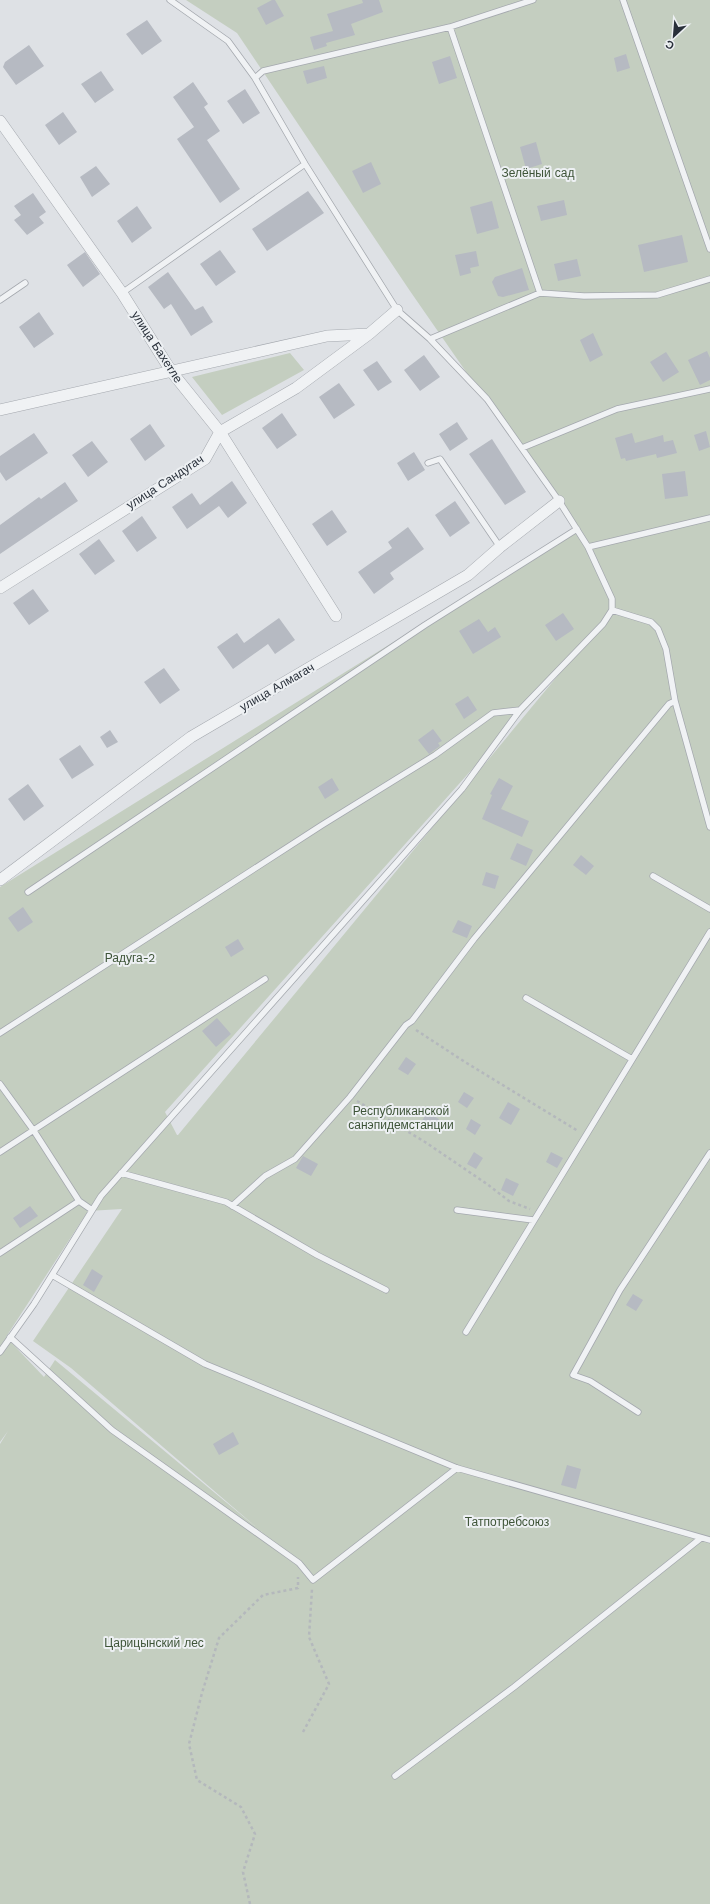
<svg xmlns="http://www.w3.org/2000/svg" width="710" height="1904" viewBox="0 0 710 1904" font-family="'Work Sans',sans-serif">
  <rect width="100%" height="100%" fill="#dee1e5"/>
  <!-- green -->
  <path fill="#c4cec0" fill-rule="evenodd" d="M186,0H710V1904H0V1444L8,1431L0,1442V887L575,529L410,291L237,33ZM579,650L178,1135H177L165,1112ZM122,1209L33,1341L71,1368L262,1532L55,1360L44,1377L6,1337L88,1211Z
    M290,353L304,370L222,415L192,377Z"/>
  <!-- building -->
  <path fill="#b6bac2" d="M272,0H275L284,16L266,25L257,8Z
    M362,0H379L383,12L351,24L355,35L326,43L327,46L314,50L310,37L333,31L327,14L363,3Z
    M147,20L162,41L142,55L126,34Z
    M29,45L44,66L16,85L3,67L5,62Z
    M626,54L630,68L617,72L614,58Z
    M450,56L457,78L439,84L432,62Z
    M324,66L327,78L307,84L303,71Z
    M101,71L114,90L95,103L81,84Z
    M193,82L208,104L204,107L220,131L207,140L240,189L220,203L177,139L194,127L173,97Z
    M245,89L260,113L243,124L227,101Z
    M63,112L77,132L59,145L45,125Z
    M536,142L542,164L526,169L520,147Z
    M371,162L381,184L363,193L352,171Z
    M96,166L110,184L92,197L80,177Z
    M308,191L324,213L267,251L252,229Z
    M33,193L46,212L39,217L44,223L27,235L14,220L21,215L14,206Z
    M564,200L567,215L541,221L537,206Z
    M492,201L499,228L477,234L470,207Z
    M137,206L152,228L132,243L117,221Z
    M682,235L688,262L644,272L638,245Z
    M220,250L236,272L216,286L200,264Z
    M476,251L479,266L470,268L471,273L460,276L455,255Z
    M85,252L100,274L83,287L67,265Z
    M577,259L581,276L558,281L554,264Z
    M522,268L529,290L503,297L498,296L492,282L495,277Z
    M168,272L195,310L203,306L213,322L191,336L171,304L164,309L148,287Z
    M39,312L54,334L34,348L19,327Z
    M593,333L603,355L590,362L580,340Z
    M707,351L710,358V380L700,385L688,360Z
    M666,352L679,372L663,382L650,362Z
    M424,355L440,377L420,391L404,370Z
    M377,361L392,382L378,391L363,370Z
    M339,383L355,405L334,419L319,397Z
    M282,413L297,435L277,449L262,428Z
    M457,422L468,439L450,451L439,434Z
    M150,424L165,446L145,461L130,439Z
    M706,431L710,447L699,451L694,435Z
    M34,433L48,453L6,481L0,472V456Z
    M632,433L635,443L663,435L664,442L673,440L677,453L657,458L656,454L626,461L625,458L621,459L615,438Z
    M492,439L526,492L505,505L469,454Z
    M92,441L108,462L88,477L72,455Z
    M414,452L425,470L408,481L397,463Z
    M685,471L688,496L665,499L662,474Z
    M232,481L247,503L228,518L219,506L187,529L172,507L192,493L200,505Z
    M65,482L78,501L0,554V525L39,497L41,499Z
    M455,501L470,523L450,537L435,515Z
    M332,510L347,532L327,546L312,524Z
    M142,516L157,538L137,552L122,531Z
    M408,527L424,549L390,573L394,579L374,594L358,572L392,548L388,542Z
    M99,539L115,561L95,575L79,554Z
    M33,589L49,611L29,625L13,603Z
    M563,613L574,629L556,641L545,625Z
    M279,618L295,640L275,654L268,644L233,669L217,647L237,633L244,643Z
    M479,619L488,632L495,627L501,637L473,654L459,631Z
    M164,668L180,690L160,704L144,682Z
    M468,696L477,710L464,719L455,704Z
    M433,729L442,741L438,743L440,746L429,754L418,740Z
    M110,730L118,742L107,748L100,737Z
    M80,745L94,765L72,779L59,759Z
    M332,778L339,790L325,799L318,787Z
    M499,778L513,786L501,809L529,821L522,837L482,819L492,795L490,794Z
    M28,784L44,806L24,821L8,799Z
    M517,843L533,850L526,866L510,859Z
    M581,855L594,866L586,875L573,865Z
    M486,872L499,876L495,889L482,885Z
    M23,907L33,922L18,932L8,918Z
    M458,920L472,926L467,938L452,932Z
    M238,939L244,949L231,957L225,947Z
    M217,1018L231,1034L216,1047L202,1031Z
    M406,1057L416,1064L408,1075L398,1069Z
    M464,1092L474,1098L467,1108L458,1102Z
    M508,1102L520,1109L511,1125L499,1118Z
    M427,1112L439,1119L434,1128L422,1121Z
    M471,1119L481,1125L475,1135L466,1129Z
    M474,1152L483,1158L476,1169L467,1164Z
    M551,1152L563,1158L557,1168L546,1162Z
    M303,1156L318,1164L311,1176L296,1168Z
    M506,1178L519,1184L513,1196L501,1190Z
    M30,1206L38,1216L20,1228L13,1218Z
    M92,1269L103,1276L94,1292L83,1285Z
    M633,1294L643,1300L636,1311L626,1305Z
    M233,1432L239,1444L219,1455L213,1444Z
    M567,1465L581,1469L576,1489L561,1485Z"/>
  <g fill="none" stroke-linecap="round" stroke-linejoin="round">
    <!-- lane casing -->
    <g stroke="#a4a8ae" stroke-width="7">
      <path id="lane" d="M623,0L710,249
        M450,27L540,293
        M255,78L263,71L450,27L533,0
        M122,293L305,164
        M0,300L25,283
        M430,339L540,293L584,296L657,295L710,279
        M522,448L617,409L710,389
        M428,463L440,459L500,547
        M588,547L710,518
        M612,610L651,622L658,629L666,649L675,701L710,827
        M653,876L710,909
        M28,892L425,625L577,529
        M526,998L632,1059
        M0,1033L322,825L435,755L493,713L520,710
        M0,1084L34,1131L79,1201
        M0,1152L265,979
        M121,1173L226,1202L317,1255L386,1290
        M232,1206L265,1176L295,1159L350,1097L406,1025L412,1021L474,939L669,704L675,701
        M457,1210L533,1220
        M0,1253L79,1201L92,1210
        M52,1275L205,1364L457,1468L710,1540
        M466,1332L710,932
        M10,1337L112,1430L299,1563L313,1580L457,1468
        M0,1352L34,1304L101,1196L462,789L520,710L603,624L612,610V599L588,547L559,501L487,399L430,339L397,310L305,164L255,78L228,41L170,0
        M638,1412L590,1381L573,1375L620,1290L710,1153
        M395,1776L514,1687L701,1538"/>
    </g>
    <!-- street casing -->
    <g stroke="#a4a8ae" stroke-width="12">
      <path id="street" d="M0,121L122,293L171,371L220,432L336,616
        M0,410L327,336L369,334
        M0,588L205,459L220,432L296,388L369,334L397,310
        M0,880L191,737L468,575L500,547L559,501"/>
    </g>
    <!-- path -->
    <path stroke="#b4b8bc" stroke-width="2.5" stroke-dasharray="3 3" stroke-linecap="butt" d="M416,1030L465,1062L578,1131
      M357,1101L425,1142L487,1184L509,1201L530,1209
      M303,1732L329,1684L309,1637L312,1589
      M250,1904L243,1872L255,1834L241,1807L197,1780L189,1744L202,1693L219,1638L263,1595L298,1588V1577"/>
    <!-- lane -->
    <use href="#lane" stroke="#f0f2f4" stroke-width="5.5"/>
    <!-- street -->
    <use href="#street" stroke="#f0f2f4" stroke-width="11"/>
  </g>
  <g text-anchor="middle" stroke-width="4" stroke-linejoin="round" paint-order="stroke">
    <!-- park labels -->
    <g font-size="12" fill="#3e5438" stroke="#edf0f3">
      <text x="538" y="177">Зелёный сад</text>
      <text x="130" y="962">Радуга-2</text>
      <text x="401" y="1115">Республиканской<tspan x="401" dy="14">санэпидемстанции</tspan></text>
      <text x="507" y="1526">Татпотребсоюз</text>
      <text x="154" y="1647">Царицынский лес</text>
    </g>
    <!-- street labels -->
    <g font-size="12" fill="#29303a" stroke="#edf0f3">
      <text transform="translate(157 347) rotate(57)" y="4">улица Бахетле</text>
      <text transform="translate(165 482) rotate(-33)" y="4">улица Сандугач</text>
      <text transform="translate(277 687) rotate(-30)" y="4">улица Алмагач</text>
    </g>
  </g>
  <!-- north arrow -->
  <g transform="translate(674 36) rotate(206)" stroke="#edf0f3" stroke-width="3" paint-order="stroke">
  <path d="M0-3L7 15L0 10L-7 15Z" fill="#29303a"/>
  <text y="-6" font-size="11" font-weight="bold" text-anchor="middle" fill="#29303a">С</text>
  </g>
</svg>
